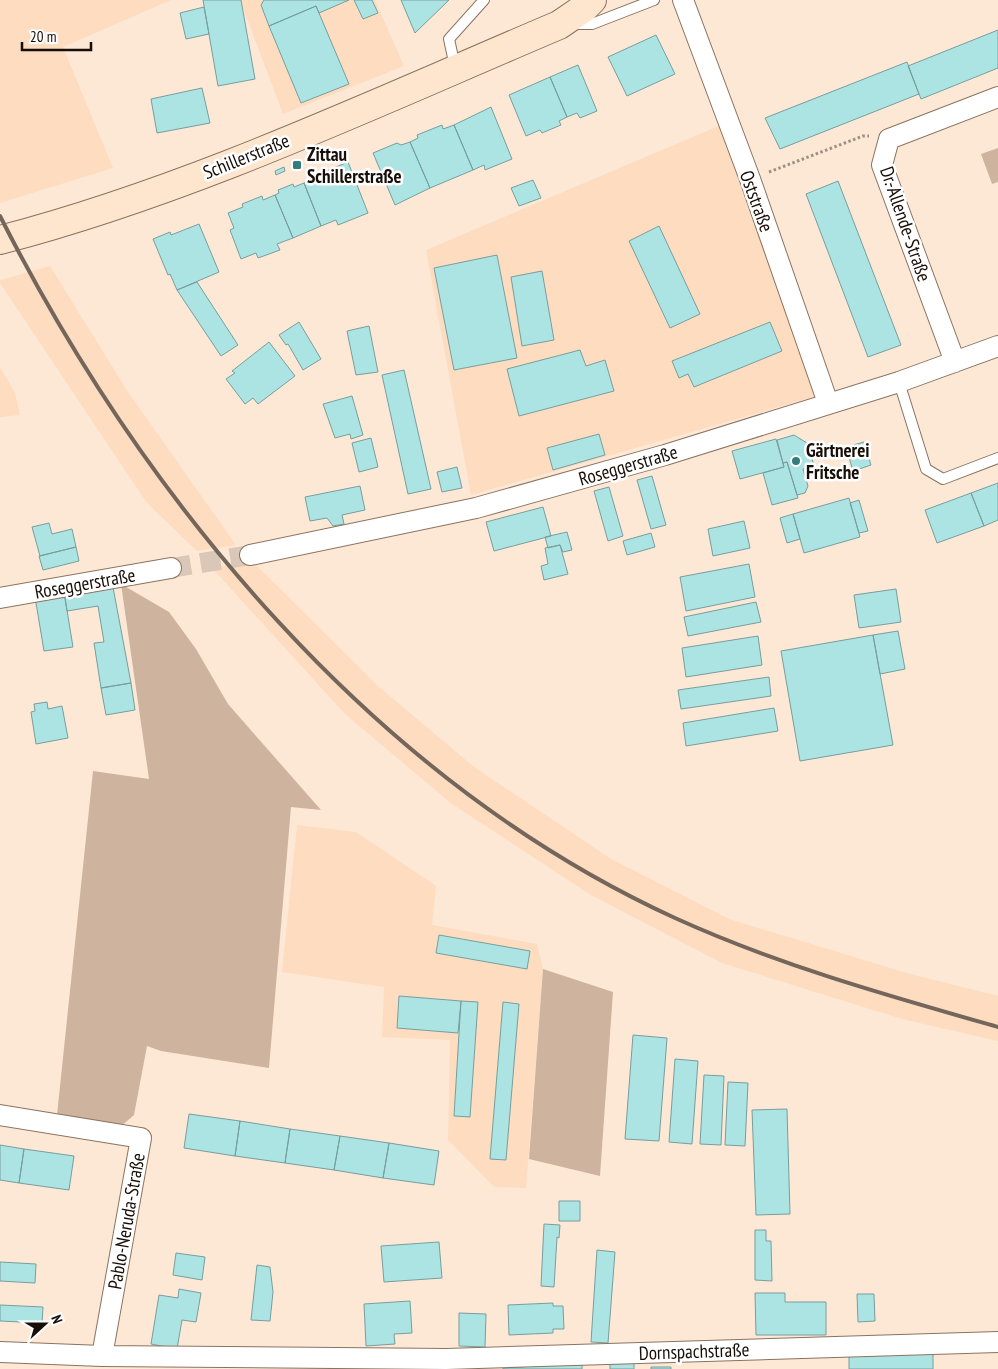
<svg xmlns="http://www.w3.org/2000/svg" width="998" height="1369" font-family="'PT Sans Narrow',sans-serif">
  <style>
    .built { fill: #fddcc0 }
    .green { fill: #ceb49e }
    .building { fill: #ace4e4; stroke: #779e9d }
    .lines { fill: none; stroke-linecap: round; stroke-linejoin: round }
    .street-tunnel { stroke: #dac7b7; stroke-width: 20; stroke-dasharray: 20 10; stroke-linecap: butt }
    .lane-casing { stroke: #8b735f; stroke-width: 12 }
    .street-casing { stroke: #8b735f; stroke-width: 22 }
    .secondary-casing { stroke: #8b735f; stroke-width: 30 }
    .path { stroke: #9f8f82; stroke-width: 3; stroke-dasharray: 2.5 2.5; stroke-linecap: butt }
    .lane { stroke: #fff; stroke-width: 10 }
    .street { stroke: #fff; stroke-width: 20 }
    .secondary { stroke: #fee6ce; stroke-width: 28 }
    .rail { stroke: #74665b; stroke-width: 4 }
    .poi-dot { fill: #347d7d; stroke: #fff; stroke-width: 2 }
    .labels { text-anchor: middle; stroke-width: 5; stroke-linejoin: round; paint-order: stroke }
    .poi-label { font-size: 19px; font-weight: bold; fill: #170e07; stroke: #fff; text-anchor: start }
    .street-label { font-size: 19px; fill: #170e07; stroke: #fff }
  </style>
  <rect width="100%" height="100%" fill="#fde8d6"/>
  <path class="built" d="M0,0H171L63,47L113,168L0,203Z
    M240,0H375L404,66L283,114Z
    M721,125L817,396L471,495L426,250Z
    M50,266L128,392L236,545L197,551L147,503L0,283V280Z
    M0,367L15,393L20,415L0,417Z
    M252,561L378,686L474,767L611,859L729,919L910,974L998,996V1041L902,1019L722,963L591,895L452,804L345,714L212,568Z
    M297,825L356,832L436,886L432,925L537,944L543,969L526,1188L494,1187L448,1140L450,1040L382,1037L384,987L282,972Z"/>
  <path class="green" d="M998,148V182L992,184L981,154Z
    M121,584L169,612L196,649L228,704L321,810L291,807L269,1068L161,1051L147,1046L134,1115L120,1127L57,1115L93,771L149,779Z
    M543,969L613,992L600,1176L529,1159Z"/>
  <path class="building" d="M203,0H241L255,79L218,86Z
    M264,0H349L319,13L316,6L269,26L261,5Z
    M354,0H372L378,13L363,19Z
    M401,0H449L415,33Z
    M316,6L349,84L301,103L269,26Z
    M204,7L209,34L186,39L180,13Z
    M998,30V68L921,99L908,66Z
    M656,35L675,74L627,96L608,57Z
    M907,62L919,94L780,149L765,118Z
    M578,65L597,111L580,118L577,113L567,117L550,77Z
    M550,77L567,117L559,121L561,125L542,133L540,130L526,136L509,95Z
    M202,88L210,123L157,133L151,99Z
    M491,107L512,159L485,170L484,165L473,170L454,125Z
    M442,125L443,129L454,125L473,170L430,188L410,142L418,138L417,135Z
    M410,142L430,188L395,205L373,153L397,143L401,145Z
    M348,162L368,213L338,225L336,220L321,226L304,183L313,179L312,177Z
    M284,167L285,171L276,175L275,171Z
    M533,180L541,198L519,206L511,188Z
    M838,181L901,345L868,357L806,194Z
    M304,183L321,226L293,238L275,195L279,193L278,190L293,184L294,187Z
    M275,195L293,238L277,244L280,250L258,258L256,253L241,259L230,230L234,228L228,213L243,207L242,204L262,196L263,200Z
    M199,224L219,272L177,290L170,274L168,275L153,239L170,232L171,235Z
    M659,226L700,314L670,328L629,241Z
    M497,255L517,358L454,370L434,268Z
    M542,271L554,340L522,346L511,277Z
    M197,282L238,345L221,356L177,290Z
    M299,322L321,359L303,370L288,344L286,345L279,335Z
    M770,322L782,351L694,387L688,374L679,378L672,361Z
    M369,326L378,372L356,375L347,331Z
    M269,342L295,376L258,404L253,398L245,404L226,379L235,373L232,371Z
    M580,350L586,366L605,360L614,391L519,416L507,369Z
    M404,370L431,489L408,494L382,375Z
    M352,396L363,435L351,439L350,434L335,438L323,404Z
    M599,434L605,455L553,470L547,448Z
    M794,435L807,443L814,465L803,469L808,486L805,493L797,495L787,462L783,463L777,440Z
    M371,438L378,467L359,472L352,443Z
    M776,439L784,467L740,479L732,451Z
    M864,442L871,465L853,471L846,447Z
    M787,462L798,498L772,505L763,473L784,467L783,463Z
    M457,467L462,488L442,492L437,472Z
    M652,476L666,525L651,529L637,480Z
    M998,483V520L984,526L971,493Z
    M360,486L365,510L342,515L344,524L333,526L327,518L310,521L305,497Z
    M609,487L623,536L608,541L594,491Z
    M971,493L984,526L937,543L925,510Z
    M849,498L860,537L804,553L793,514Z
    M859,500L868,531L859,533L850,503Z
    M543,507L551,536L494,551L486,522Z
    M793,514L800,539L787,543L780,518Z
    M744,521L750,548L713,556L708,529Z
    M49,523L52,534L72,529L76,547L40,556L32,527Z
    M567,532L572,550L563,552L560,545L548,548L545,537Z
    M651,533L655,547L627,555L623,541Z
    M560,545L568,574L544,580L541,566L548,564L545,548Z
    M76,547L79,561L43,570L39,556Z
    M749,564L755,597L686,611L680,577Z
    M112,582L131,683L101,688L94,643L104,642L98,606L67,611L64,592Z
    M896,589L901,622L859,628L854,595Z
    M64,592L73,647L44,651L35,597Z
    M756,602L761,622L688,636L684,617Z
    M898,631L905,669L880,674L873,635Z
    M873,635L893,745L800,761L781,651Z
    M758,636L762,665L686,677L682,648Z
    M769,677L771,696L681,709L678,690Z
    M131,683L135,710L106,715L101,688Z
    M47,702L48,709L62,706L68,738L36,744L31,712L35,711L34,704Z
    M774,708L778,731L686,746L683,723Z
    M439,935L530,951L527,969L436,953Z
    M399,996L461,1001L458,1033L397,1028Z
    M461,1001L478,1002L470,1117L454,1116Z
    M503,1002L519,1004L506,1160L490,1159Z
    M633,1035L667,1038L659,1141L625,1139Z
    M675,1059L698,1061L692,1144L669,1142Z
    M704,1075L724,1076L721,1145L700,1144Z
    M728,1082L748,1083L745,1146L725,1145Z
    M787,1109L790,1214L756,1215L752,1110Z
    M189,1114L240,1121L235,1156L184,1148Z
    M240,1121L290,1129L285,1163L235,1156Z
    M290,1129L340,1136L334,1170L285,1163Z
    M340,1136L389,1143L383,1178L334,1170Z
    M389,1143L439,1151L434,1185L383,1178Z
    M0,1145L24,1149L19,1183L0,1180Z
    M24,1149L74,1156L69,1190L19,1183Z
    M559,1201H580V1221H559Z
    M544,1224L560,1225L559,1238L557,1237L554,1287L541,1286Z
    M755,1230H766V1241H771L772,1281L755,1280Z
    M439,1242L442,1278L384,1282L381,1246Z
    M597,1250L615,1252L608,1343L591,1342Z
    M176,1253L205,1257L202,1280L173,1275Z
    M0,1262L36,1264L35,1283L0,1281Z
    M257,1265L270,1267L273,1292L270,1321L251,1320Z
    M179,1289L201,1293L196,1322L182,1320L177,1349L151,1344L159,1295L178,1298Z
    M755,1293H785V1302H826V1335H756Z
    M857,1294H874L875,1321L858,1322Z
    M410,1301L412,1333L394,1334L395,1344L366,1346L364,1304Z
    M553,1303V1306H563L564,1329H553V1333L509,1335L508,1305Z
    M0,1305L43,1307L42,1323L0,1321Z
    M459,1313L486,1314L485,1347L459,1346Z
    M933,1351V1369H849V1352Z
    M634,1361V1369H610V1362Z
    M582,1363V1369H503V1368Z
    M651,1367H671V1369H651Z"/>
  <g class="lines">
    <path class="street-tunnel" d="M171,568L250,555"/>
    <defs>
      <path id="lane" d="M573,24H592L654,0
        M455,67L449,39L484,0
        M899,382L926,469L943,479L998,458"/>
      <path id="street" d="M683,0L750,179L828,403
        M955,362L882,165L889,139L998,97
        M250,555L476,508L665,455L899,382L998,346
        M0,598L171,568
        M0,1115L141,1138L102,1356
        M0,1352L102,1356L446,1359L998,1342"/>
      <path id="secondary" d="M0,240C192,190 377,102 559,25L584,8L592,0"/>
    </defs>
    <use href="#lane" class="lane-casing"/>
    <use href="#street" class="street-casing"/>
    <use href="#secondary" class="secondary-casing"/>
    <path class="path" d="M769,172L863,136H869"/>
    <use href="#lane" class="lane"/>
    <use href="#street" class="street"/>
    <use href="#secondary" class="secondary"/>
    <path class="rail" d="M0,216C146,504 376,781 675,918C778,965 889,996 998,1027"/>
  </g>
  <g class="poi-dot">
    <rect x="292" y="160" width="10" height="10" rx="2.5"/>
    <circle cx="796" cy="461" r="5"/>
  </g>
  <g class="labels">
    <g class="poi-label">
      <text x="307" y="161">Zittau<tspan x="307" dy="22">Schillerstraße</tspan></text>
      <text x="806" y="457">Gärtnerei<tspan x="806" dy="22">Fritsche</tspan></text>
    </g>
    <g class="street-label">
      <text transform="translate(246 156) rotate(-22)" y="7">Schillerstraße</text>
      <text transform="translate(757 201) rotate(70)" y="7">Oststraße</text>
      <text transform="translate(906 224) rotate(71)" y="7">Dr.-Allende-Straße</text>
      <text transform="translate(628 465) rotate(-16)" y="7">Roseggerstraße</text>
      <text transform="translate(85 583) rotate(-10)" y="7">Roseggerstraße</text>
      <text transform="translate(126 1221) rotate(-80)" y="7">Pablo-Neruda-Straße</text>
      <text transform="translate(694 1351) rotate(-2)" y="7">Dornspachstraße</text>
    </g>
  </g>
  <g transform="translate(45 1324) rotate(69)" stroke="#ffffff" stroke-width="4" paint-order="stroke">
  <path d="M0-4L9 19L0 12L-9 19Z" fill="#170e07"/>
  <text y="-8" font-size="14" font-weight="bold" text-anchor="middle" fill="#170e07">N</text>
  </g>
  <path d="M22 42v8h69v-8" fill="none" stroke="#170e07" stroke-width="2.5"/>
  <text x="30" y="42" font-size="15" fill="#170e07" stroke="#ffffff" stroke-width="4" paint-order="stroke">20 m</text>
</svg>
